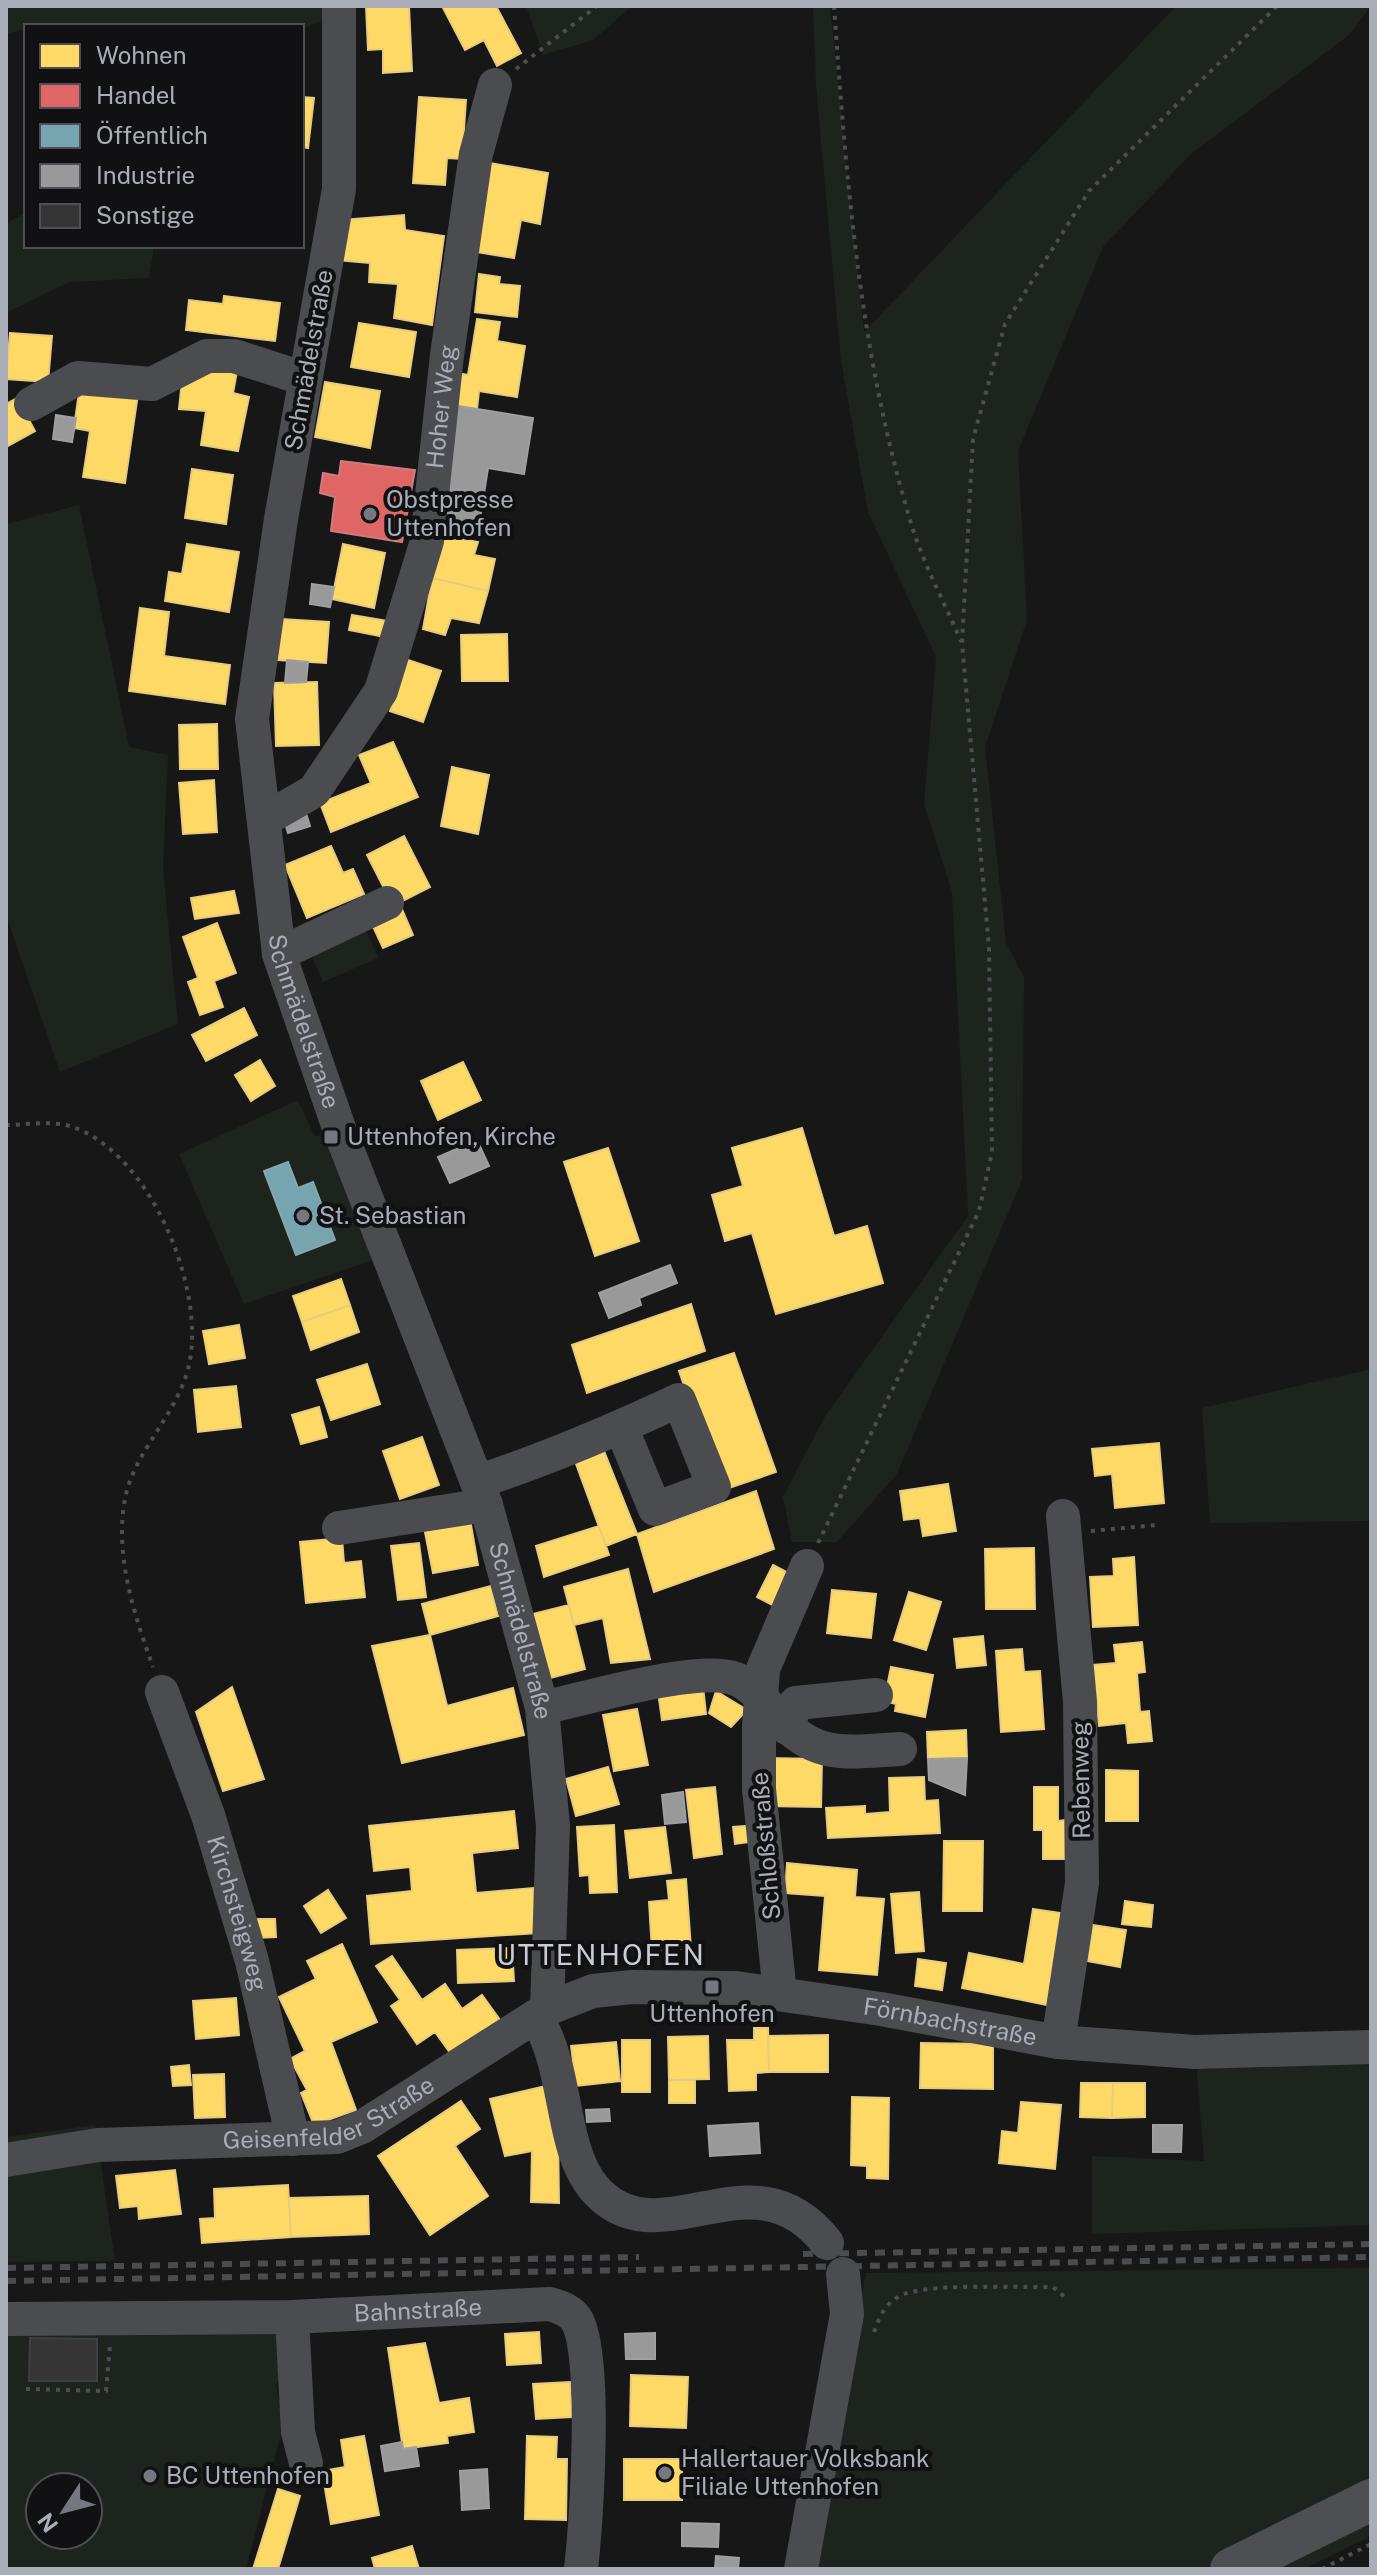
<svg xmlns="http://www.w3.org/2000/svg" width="1377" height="2575" font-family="'Public Sans',sans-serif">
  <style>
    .green { fill: #1d241e; fill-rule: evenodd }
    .homes { fill: #ffd966; stroke: #e5cc7f; stroke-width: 2 }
    .shops { fill: #e06666; stroke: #cf7b7f; stroke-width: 2 }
    .public { fill: #76a5af; stroke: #85a7b2; stroke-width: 2 }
    .industry { fill: #999; stroke: #9e9fa2; stroke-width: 2 }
    .building { fill: #353536; stroke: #3f4043; stroke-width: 2 }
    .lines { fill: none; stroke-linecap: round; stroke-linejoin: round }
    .path { stroke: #4d4e52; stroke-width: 4; stroke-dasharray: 4 6; stroke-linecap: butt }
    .minor { stroke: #4b4c50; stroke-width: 34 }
    .major { stroke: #4d4f52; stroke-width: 42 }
    .rail { stroke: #4b4c4f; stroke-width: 6; stroke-dasharray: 10 8; stroke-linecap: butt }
    .poi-dot { fill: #757880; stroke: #111113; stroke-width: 3 }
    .labels { text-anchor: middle; stroke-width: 8; stroke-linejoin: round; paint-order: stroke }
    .street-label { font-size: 24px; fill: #a8adb8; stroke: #111113 }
    .poi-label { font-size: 24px; fill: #a8adb8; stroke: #111113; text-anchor: start }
    .quarter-label { font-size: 28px; letter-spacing: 2px; fill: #c9ccd4; stroke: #111113 }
  </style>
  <rect width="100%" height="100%" fill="#171717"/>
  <path class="green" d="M6,6H326L330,17L302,29V26H26V33L24,29L6,34Z
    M526,6H632L593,40L543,55Z
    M813,6H830L864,332L1176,6H1371L1349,35L1191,154L1103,247L1018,451L1027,620L985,747L1006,943L1024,977L1022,1180L897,1474L837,1542H792L783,1497L824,1418L968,1216L952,892L924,804L936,657L868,512L841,361L816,86Z
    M26,212V246H154L149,278L69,282L6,313V224Z
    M79,505L129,747L168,755L163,868L178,1024L60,1072L6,915V524Z
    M364,925L378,958L323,982L309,949Z
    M298,1100L314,1135L340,1143L382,1257L244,1304L179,1154Z
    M1371,1369V1521L1210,1523L1202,1408Z
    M1371,2057V2225L1092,2234V2156L1204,2161L1196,2061Z
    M95,2125L115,2261L6,2262V2137Z
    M1371,2268V2487L1288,2523L1204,2569H808L866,2273Z
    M275,2326L290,2366L276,2384L283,2426L246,2569H6V2328ZM40,2487H88V2535H40Z
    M1371,2514V2536L1304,2569H1257Z"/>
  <path class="homes" d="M366,6H409L412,71L383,73V49L368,50Z
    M442,6H496L521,53L497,66L484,40L465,50Z
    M302,97L314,98L308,148L302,147Z
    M419,97L466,100L462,159L447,158L445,185L413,183Z
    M484,162L548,173L540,224L521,220L514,258L470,251Z
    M404,215L405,230L444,236L432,325L394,318L398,284L369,282L370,263L337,260L342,220Z
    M479,274L500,277L499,284L520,286L517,317L475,312Z
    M224,296L280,303L275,341L186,330L189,300L223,304Z
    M477,319L500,322L497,341L525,346L517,397L479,391L477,409L452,405L457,373L468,375Z
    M359,323L416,332L409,377L351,367Z
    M10,333L52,336L48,382L6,379Z
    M238,366L233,393L249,397L238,451L201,445L206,411L179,409L182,380Z
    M325,382L380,391L370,448L315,437Z
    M80,385L138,394L125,483L83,477L90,431L74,428Z
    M17,398L35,431L6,447V404Z
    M192,469L233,475L226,524L185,518Z
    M439,535L478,542L474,555L495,559L488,591L432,578Z
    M187,544L239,552L229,612L165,601L169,572L182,574Z
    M343,544L385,553L374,608L332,599Z
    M432,578L488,591L479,623L451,618L445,635L423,629Z
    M140,608L169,612L164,656L230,665L225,704L129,691Z
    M352,615L388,621L385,637L349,630Z
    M281,619L329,622L326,663L278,660Z
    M507,634L508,681H462L461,635Z
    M408,660L441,671L423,722L390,711Z
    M317,682L319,745L276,746L274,683Z
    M217,724L218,769H180L179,725Z
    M393,742L418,797L331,832L320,803L371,783L359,755Z
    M452,767L489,775L478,834L441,826Z
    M214,780L217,832L183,834L179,783Z
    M404,836L430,887L393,906L367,855Z
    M331,846L343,873L353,869L364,894L307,918L285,865Z
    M234,891L239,913L195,919L191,898Z
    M401,907L413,935L383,948L370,920Z
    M217,923L236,973L214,981L223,1007L200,1015L188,982L198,978L183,937Z
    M244,1008L257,1035L206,1061L192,1035Z
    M260,1060L275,1086L251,1101L235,1075Z
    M463,1062L481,1100L438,1120L421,1081Z
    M802,1128L834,1236L867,1226L883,1283L776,1314L752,1233L725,1241L712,1195L743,1186L732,1148Z
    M608,1148L639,1241L595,1256L564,1162Z
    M341,1279L350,1305L302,1322L293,1296Z
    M691,1304L705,1351L587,1393L572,1345Z
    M350,1305L359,1332L311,1350L302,1322Z
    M239,1325L245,1358L209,1364L203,1331Z
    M734,1353L776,1472L720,1491L679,1371Z
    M367,1364L380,1404L331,1420L317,1380Z
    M236,1386L241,1427L198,1432L194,1390Z
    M319,1407L327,1437L301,1444L292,1415Z
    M422,1437L439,1485L400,1499L383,1451Z
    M1159,1443L1164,1503L1115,1508L1112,1474L1095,1476L1092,1449Z
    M604,1451L637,1534L606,1546L575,1461Z
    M948,1484L956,1531L923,1536L920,1518L904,1520L900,1491Z
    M756,1491L774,1549L654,1592L637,1534Z
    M470,1519L478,1565L433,1573L424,1527Z
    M599,1526L609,1555L544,1577L536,1546Z
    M342,1538L344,1563L361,1561L365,1597L306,1603L300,1542Z
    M419,1543L426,1597L398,1600L391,1546Z
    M1034,1548L1035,1609H986L985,1549Z
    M1134,1557L1138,1625L1093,1627L1090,1577L1114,1576L1113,1559Z
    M773,1565L794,1576L778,1608L757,1597Z
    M628,1569L650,1659L611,1663L603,1618L574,1625L564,1587Z
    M491,1586L498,1616L430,1635L422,1604Z
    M832,1590L876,1594L871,1638L827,1633Z
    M909,1592L941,1602L926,1650L894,1640Z
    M569,1605L585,1669L550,1678L533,1614Z
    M430,1635L447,1706L513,1688L524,1735L402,1763L372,1646Z
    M983,1636L986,1665L957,1668L954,1639Z
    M1142,1642L1145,1672L1137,1673L1140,1712L1149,1711L1152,1741L1128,1743L1126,1723L1099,1726L1093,1665L1116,1663L1114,1645Z
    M1022,1649L1024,1672L1040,1671L1044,1729L1001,1732L996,1651Z
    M891,1667L933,1675L925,1717L895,1711L896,1704L884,1701Z
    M703,1686L706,1714L662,1720L658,1692Z
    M232,1687L264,1779L223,1791L196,1712Z
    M716,1691L747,1710L731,1727L709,1713Z
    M637,1709L648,1765L614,1771L603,1715Z
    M966,1730L967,1758L928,1759L927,1732Z
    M766,1758L822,1759L821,1807L765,1806Z
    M608,1767L619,1804L576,1816L566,1779Z
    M1106,1770L1138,1771V1821H1106Z
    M924,1777L925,1801L938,1800L940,1833L828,1838L826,1808L865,1806V1814L890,1812L889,1778Z
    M715,1787L722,1854L694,1858L686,1790Z
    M1034,1787H1058V1821L1066,1820L1065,1859H1043V1830H1034Z
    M514,1811L518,1848L472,1853L476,1893L533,1888L538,1933L371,1944L367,1896L412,1891L410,1867L374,1871L369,1826Z
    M614,1825L617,1892L590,1893L589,1875L580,1876L577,1827Z
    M757,1825L758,1841L735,1844L733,1827Z
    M665,1827L671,1873L630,1878L625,1831Z
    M944,1841H983L982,1911H943Z
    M787,1863L857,1870L855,1897L884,1899L877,1975L819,1970L825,1896L785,1893Z
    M686,1879L691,1948L652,1951L649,1902L669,1900L667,1881Z
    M328,1890L346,1918L321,1933L304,1906Z
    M919,1892L924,1951L896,1953L891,1894Z
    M1125,1901L1153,1905L1151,1927L1122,1924Z
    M1033,1909L1061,1913L1047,2005L962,1988L969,1953L1024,1964Z
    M255,1919H275L276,1937L255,1938Z
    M1093,1925L1126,1930L1120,1967L1087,1961Z
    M342,1944L377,2022L331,2042L356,2110L314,2125L301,2093L307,2090L290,2059L305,2051L279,1997L316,1979L307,1961Z
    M512,1948L514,1981L458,1983L457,1950Z
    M392,1956L422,2000L445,1984L462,2009L482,1995L500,2020L451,2054L435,2032L417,2044L391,2006L400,2000L376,1966Z
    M918,1959L946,1963L942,1990L915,1986Z
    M236,1998L239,2035L196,2039L193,2001Z
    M754,2028H768L769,2072L756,2073V2090L729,2091L727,2040H754Z
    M828,2035V2072H769L768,2036Z
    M708,2036L709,2079L669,2080L668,2037Z
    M622,2040H650V2092H622Z
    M616,2042L620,2081L576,2086L571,2046Z
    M921,2043L993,2044V2089L920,2088Z
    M189,2065L191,2085L173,2086L171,2067Z
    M224,2074L225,2117L195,2118L193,2075Z
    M669,2080H695V2103H669Z
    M1081,2083H1113L1112,2118L1080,2117Z
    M1113,2083H1145V2117L1112,2118Z
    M546,2086L558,2131L559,2203L531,2202L532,2151L505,2156L490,2099Z
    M852,2097L889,2098L888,2179L867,2178V2166L851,2165Z
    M461,2101L480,2129L455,2146L488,2196L430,2235L378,2156Z
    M1021,2102L1061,2105L1055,2169L999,2163L1002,2131L1018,2133Z
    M175,2170L181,2214L139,2219L138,2206L120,2208L116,2176Z
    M288,2185L291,2237L202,2243L200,2219L215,2218L214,2189Z
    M368,2196L369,2234L291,2237L289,2198Z
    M539,2332L541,2363L507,2365L505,2334Z
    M425,2343L439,2403L469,2398L474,2432L447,2436L448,2443L403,2449L388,2348Z
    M631,2375L688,2377L686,2428L630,2426Z
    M570,2382L572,2417L536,2419L533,2384Z
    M364,2436L379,2515L331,2524L322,2471L345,2467L341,2440Z
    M527,2436L557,2437L556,2459H567L566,2520L525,2519Z
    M624,2459H682V2500H624Z
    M278,2489L300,2496L278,2569H253Z
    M412,2546L419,2569H375L372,2558Z"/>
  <path class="shops" d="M341,461L415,470L402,542L331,531L335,497L320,493L323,473L339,476Z"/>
  <path class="public" d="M288,1162L298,1188L313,1182L335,1240L296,1255L264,1171Z"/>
  <path class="industry" d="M452,405L533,418L524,474L488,468L479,526L442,520Z
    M56,415L76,418L72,442L53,439Z
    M312,584L334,587L330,607L310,604Z
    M287,660L308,662L306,682L285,683Z
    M305,810L310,826L288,833L283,817Z
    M477,1140L489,1166L450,1183L438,1157Z
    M670,1265L677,1283L639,1298L641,1305L609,1318L599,1293Z
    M967,1758L965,1795L929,1780L928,1759Z
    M683,1792L686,1822L665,1824L662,1795Z
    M609,2109L610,2121L587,2122L586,2110Z
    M758,2123L760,2153L710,2156L708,2126Z
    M1153,2125H1182L1181,2152H1153Z
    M655,2333V2359H626L625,2334Z
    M402,2442L403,2449L416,2447L419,2466L385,2471L381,2446Z
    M487,2469L489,2508L462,2510L460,2471Z
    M682,2523L719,2524L718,2547L682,2546Z
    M716,2556L739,2558L738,2569H715Z"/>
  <path class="building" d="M30,2338L97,2339V2381H29Z"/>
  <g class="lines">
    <path class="path" d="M834,6C846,179 860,356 911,523C923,563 944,602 961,641
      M516,69L597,6
      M6,1125C27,1125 53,1120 73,1127C152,1155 208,1293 188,1369C176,1415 137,1449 126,1494C113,1552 134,1614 153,1667
      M1091,1531L1157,1525
      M818,1543L979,1211L992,1152L989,948L962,643L973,439L1005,324L1089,191L1277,6
      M874,2332C879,2318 884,2305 898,2297C921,2282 1021,2288 1053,2287L1066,2298
      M26,2389L106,2391L110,2345
      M1322,2569L1371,2544"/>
    <g class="minor">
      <path id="s1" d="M339,6V189L281,519L252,719L279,954L340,1131L486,1505L542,1708L553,1826L547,2009"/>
      <path d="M31,404L78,378L152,384L207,356H234L305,379"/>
      <path id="s2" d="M264,820L314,791L381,691L427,541L447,355L476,154L495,85"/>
      <path d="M279,954L387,903"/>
      <path d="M477,1482C547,1459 613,1431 679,1400L714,1487L655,1509L621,1427"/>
      <path d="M339,1528L486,1505"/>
      <path id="s3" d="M162,1692L208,1815L252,1961L293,2139"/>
      <path d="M542,1708C585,1699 700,1664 736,1679C752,1685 766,1703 777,1716C815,1760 847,1752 900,1749"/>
      <path d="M787,1728L796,1703L876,1695"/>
      <path d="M780,1994L759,1789V1727L763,1669L807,1566"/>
      <path d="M536,2017C569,2069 559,2146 594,2188C659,2264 752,2146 827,2243"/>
      <path d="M1058,2042L1082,1883L1080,1702L1063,1516"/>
      <path id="s4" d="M6,2160L98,2145L337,2137L362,2127L547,2009L593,1991L632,1987L736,1988L881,2009L1058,2042L1195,2052L1371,2047"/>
      <path d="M292,2317L298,2432L306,2463"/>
      <path id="s5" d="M6,2319L292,2317L550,2304C560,2307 570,2310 576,2319C598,2352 586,2524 581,2569"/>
      <path d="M801,2569L847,2314L843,2274"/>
    </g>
    <path class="major" d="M1231,2569L1371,2500"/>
    <path class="rail" d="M803,2254L1371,2244
      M6,2268L639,2257
      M6,2281L1371,2257"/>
  </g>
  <g class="poi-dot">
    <circle cx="370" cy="514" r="8"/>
    <rect x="323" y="1129" width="16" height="16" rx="4"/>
    <circle cx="303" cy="1216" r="8"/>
    <rect x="704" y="1979" width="16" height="16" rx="4"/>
    <circle cx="665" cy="2473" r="8"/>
    <circle cx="150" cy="2476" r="8"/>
  </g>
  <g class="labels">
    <g class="street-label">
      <text transform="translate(309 360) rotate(-80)" y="8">Schmädelstraße</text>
      <text dy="8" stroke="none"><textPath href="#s2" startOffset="470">Hoher Weg</textPath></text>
      <text dy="8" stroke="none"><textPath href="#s1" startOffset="1028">Schmädelstraße</textPath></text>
      <text dy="8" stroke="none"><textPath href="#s1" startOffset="1676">Schmädelstraße</textPath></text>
      <text transform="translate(1081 1780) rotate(-91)" y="8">Rebenweg</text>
      <text transform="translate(766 1846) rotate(-95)" y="8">Schloßstraße</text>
      <text dy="8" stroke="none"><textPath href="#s3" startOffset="234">Kirchsteigweg</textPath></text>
      <text dy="8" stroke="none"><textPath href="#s4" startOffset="988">Förnbachstraße</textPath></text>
      <text dy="8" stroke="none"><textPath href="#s4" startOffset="330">Geisenfelder Straße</textPath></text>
      <text dy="8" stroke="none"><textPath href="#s5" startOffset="412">Bahnstraße</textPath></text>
    </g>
    <g class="poi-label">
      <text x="386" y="508">Obstpresse<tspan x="386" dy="28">Uttenhofen</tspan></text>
      <text x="347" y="1145">Uttenhofen, Kirche</text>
      <text x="319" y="1224">St. Sebastian</text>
      <text x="712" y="2022" text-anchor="middle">Uttenhofen</text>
      <text x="681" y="2467">Hallertauer Volksbank<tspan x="681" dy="28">Filiale Uttenhofen</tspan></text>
      <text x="166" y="2484">BC Uttenhofen</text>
    </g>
    <g class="quarter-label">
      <text x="601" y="1965">UTTENHOFEN</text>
    </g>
  </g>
  <rect width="1377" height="2575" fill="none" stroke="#a8adb8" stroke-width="16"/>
  <rect x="24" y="24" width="280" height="224" fill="#111113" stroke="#4d4f55" stroke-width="2"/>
  <rect x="40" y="44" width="40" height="24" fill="#ffd966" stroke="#4d4f55" stroke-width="2"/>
  <text x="96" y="64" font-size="24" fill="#a8adb8">Wohnen</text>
  <rect x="40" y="84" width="40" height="24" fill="#e06666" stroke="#4d4f55" stroke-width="2"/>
  <text x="96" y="104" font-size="24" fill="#a8adb8">Handel</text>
  <rect x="40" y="124" width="40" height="24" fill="#76a5af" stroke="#4d4f55" stroke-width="2"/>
  <text x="96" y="144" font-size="24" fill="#a8adb8">Öffentlich</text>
  <rect x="40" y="164" width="40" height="24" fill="#999999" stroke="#4d4f55" stroke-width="2"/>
  <text x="96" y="184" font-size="24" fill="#a8adb8">Industrie</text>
  <rect x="40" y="204" width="40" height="24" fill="#353536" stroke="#4d4f55" stroke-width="2"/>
  <text x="96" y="224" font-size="24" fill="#a8adb8">Sonstige</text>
  <g transform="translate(64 2511) rotate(234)"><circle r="38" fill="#111113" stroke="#4d4f55" stroke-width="2"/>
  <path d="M0-6L14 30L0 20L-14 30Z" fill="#757880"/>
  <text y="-12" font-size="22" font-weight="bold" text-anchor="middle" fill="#a8adb8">N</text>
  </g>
</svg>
